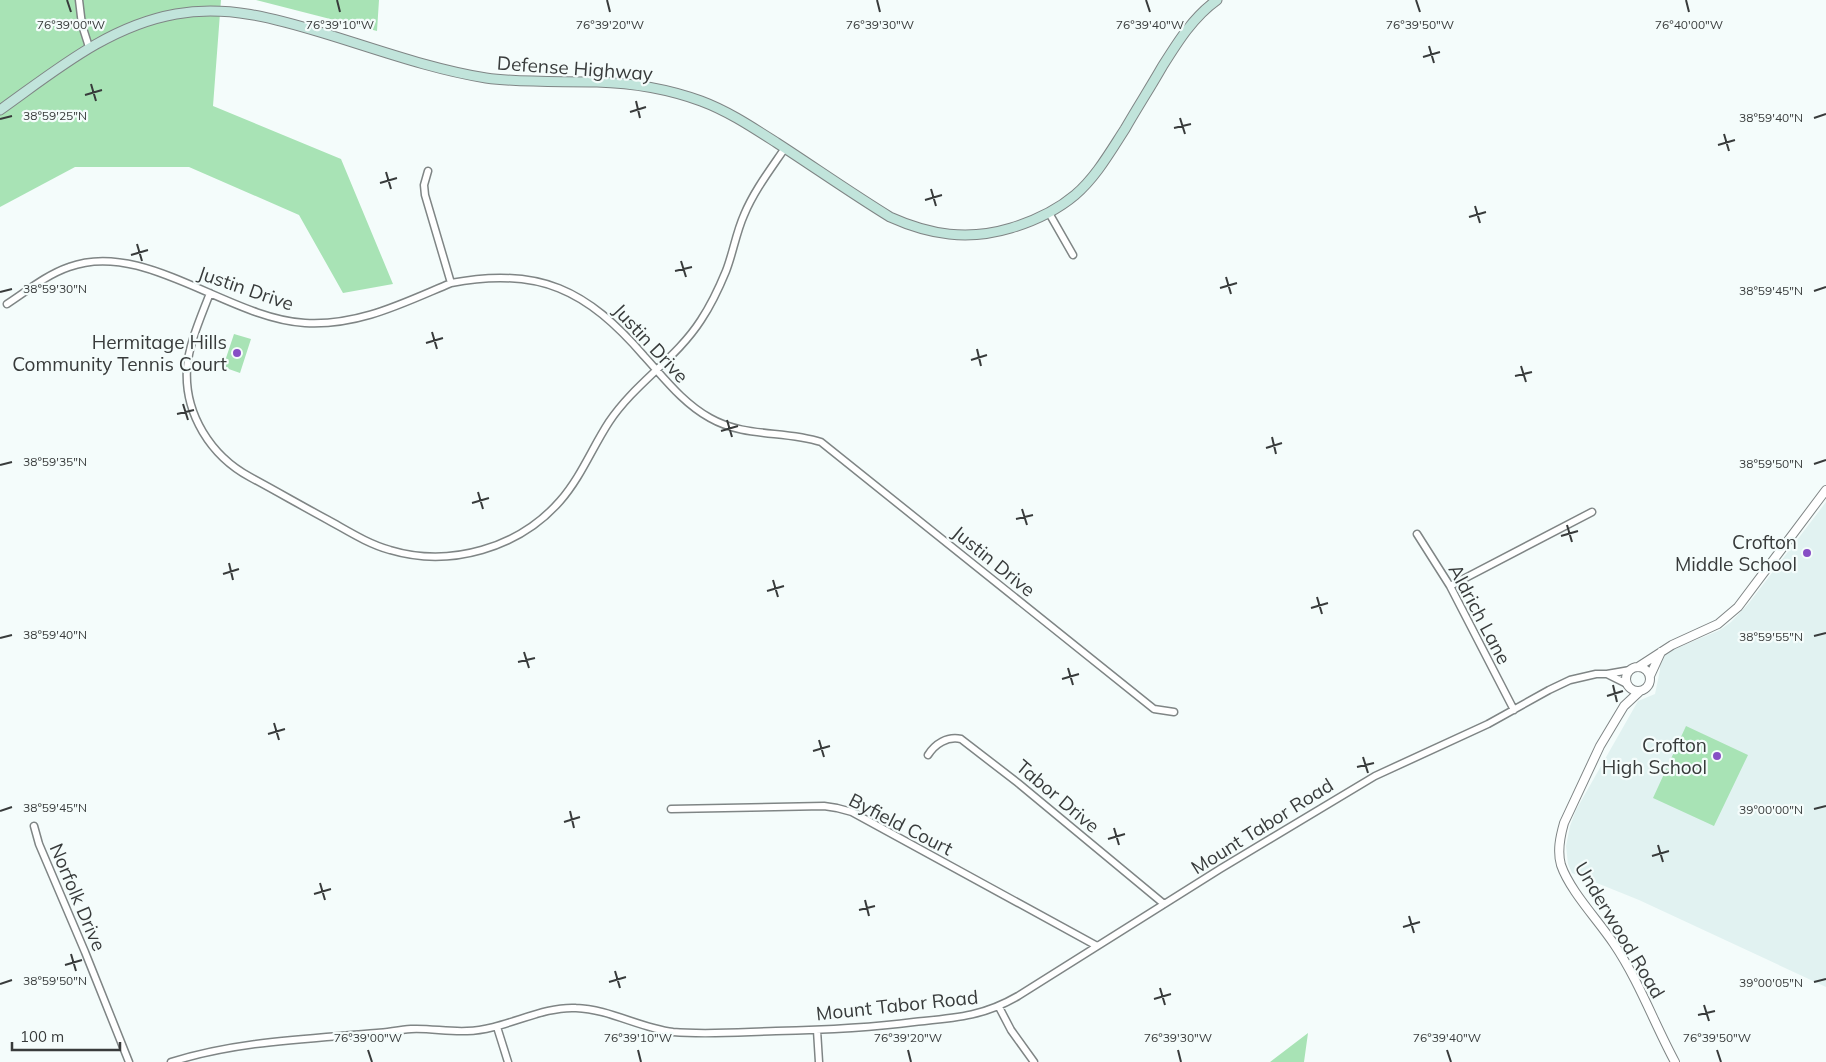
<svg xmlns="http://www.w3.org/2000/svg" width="1826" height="1062" font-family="Mulish,sans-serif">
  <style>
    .built { fill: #e1f2f1 }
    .green { fill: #a8e3b5 }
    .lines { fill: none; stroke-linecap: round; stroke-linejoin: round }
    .minor-casing { stroke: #7f8585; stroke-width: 9 }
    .tertiary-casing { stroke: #7f8585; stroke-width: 10 }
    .secondary-casing { stroke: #7f8585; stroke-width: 11 }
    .minor { stroke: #fff; stroke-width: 6 }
    .tertiary { stroke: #fff; stroke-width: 8 }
    .secondary { stroke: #c1e4db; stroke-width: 9 }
    .ticks { fill: none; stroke: #383b3b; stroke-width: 2 }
    .poi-dot { fill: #874ec5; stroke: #f4fcfb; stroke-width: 2 }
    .labels { text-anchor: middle; stroke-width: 4.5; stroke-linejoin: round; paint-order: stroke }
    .street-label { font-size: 19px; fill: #383b3b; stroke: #f4fcfb }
    .poi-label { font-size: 19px; fill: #383b3b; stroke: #f4fcfb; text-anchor: end }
    .ticks-label { font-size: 12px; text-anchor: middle; fill: #383b3b; stroke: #f4fcfb; stroke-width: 4.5; stroke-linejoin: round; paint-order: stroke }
  </style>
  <rect width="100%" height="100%" fill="#f4fcfb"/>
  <path class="built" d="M1826,502V987L1639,900L1572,873L1568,864L1566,846L1570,826L1576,810L1638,701L1655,694L1660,670V659L1670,651L1720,630L1731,622L1749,603Z"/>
  <path class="green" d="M0,0H221L213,106L341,159L393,284L343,293L299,215L189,167H75L0,207Z
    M257,0H379L377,31L256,0Z
    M234,334L251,339L240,373L223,367Z
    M1686,726L1748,755L1714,826L1653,798Z
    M1308,1033L1304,1062H1270Z"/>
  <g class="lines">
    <defs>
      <path id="minor" d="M79,0L82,25L89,47
        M428,171L424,185L425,195L451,283
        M1049,213L1073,255
        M210,293C201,317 189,343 187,368C184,414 211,456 250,477C276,491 302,506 328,520C348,531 368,544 390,550C450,568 519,548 560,501C581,477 592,448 609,422C635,383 676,359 701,320C711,305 719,288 726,271C733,253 736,233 744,215C754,191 770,170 785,148
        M7,304C27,291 46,275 69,267C143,239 229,319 305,323C359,326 403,303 451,283C539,266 587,290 644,356C665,379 683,403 710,418C745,438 784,430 821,442L1154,709L1174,712
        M1417,534L1450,586L1514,710
        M1450,586L1592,512
        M1627,684L1607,674L1630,670
        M928,755C935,744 947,736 961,739L1018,783L1164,904
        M671,809L824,806L837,808L852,812L1097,946
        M34,826L39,844L85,952L129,1062
        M999,1007L1011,1030L1034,1062
        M497,1027L508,1062
        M817,1030L819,1062
        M171,1062C237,1041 308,1039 377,1033C388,1032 399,1030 411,1029C430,1028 448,1032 467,1031C504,1030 541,1006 576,1008C609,1009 640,1028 673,1032C707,1035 742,1032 776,1031C823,1030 868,1028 914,1022C954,1018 982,1017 1018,996L1220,869L1375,776L1488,724L1549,690L1570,680L1596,674H1607"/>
      <path id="tertiary" d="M1626 679a12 12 0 1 1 24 0a12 12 0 1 1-24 0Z
        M1638,667L1672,645L1718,624L1738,607L1826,490
        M1650,676L1661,652
        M1640,691L1624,706L1600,746L1564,823C1560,837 1557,851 1561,865C1570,891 1598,920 1614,944C1639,981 1654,1023 1675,1062"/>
      <path id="secondary" d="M0,110C55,71 108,26 176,14C227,5 274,18 323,33C376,49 430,69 486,78C522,83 560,81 597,82C632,83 668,89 701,101C728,111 752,127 777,143C814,167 851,193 890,217C930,235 968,241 1011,228C1034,221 1056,211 1075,195C1096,177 1110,152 1125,129C1137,108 1150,88 1162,67C1177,43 1193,17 1217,0"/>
    </defs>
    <use href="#minor" class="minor-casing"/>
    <use href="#tertiary" class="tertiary-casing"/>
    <use href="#secondary" class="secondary-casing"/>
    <use href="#minor" class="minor"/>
    <use href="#tertiary" class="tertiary"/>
    <use href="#secondary" class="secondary"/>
  </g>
  <path class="ticks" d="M67,0L71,12M337,0L340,12M607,0L610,12M877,0L880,12M1146,0L1150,12M1416,0L1420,12M1686,0L1689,12M1429,46L1434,63M1423,57L1440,52M91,84L96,101M85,95L102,90M636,101L640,118M630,112L646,107M1180,118L1185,134M1814,118L1826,114M0,119L12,116M1174,128L1191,124M1724,134L1729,151M1718,145L1735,140M386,172L391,189M380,183L397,178M931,189L936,206M925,200L942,195M1475,206L1480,223M1469,217L1486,212M137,244L142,261M131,255L148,250M681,261L686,277M675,271L692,267M1226,277L1231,294M1220,288L1237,283M1814,291L1826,287M0,292L12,289M432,332L437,349M426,343L443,338M977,349L981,366M971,360L987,355M1521,366L1526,382M1515,376L1532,372M183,404L188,420M177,414L194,410M727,420L732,437M721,431L738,426M1272,437L1276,454M1266,448L1282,443M1814,464L1826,460M0,465L12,462M478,492L483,509M472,503L489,498M1022,509L1027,525M1016,519L1033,515M1567,525L1572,542M1561,536L1578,531M229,563L233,580M223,574L239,569M773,580L778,597M767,591L784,586M1317,597L1322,614M1311,608L1328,603M1814,636L1826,633M0,638L12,635M524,652L529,668M518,662L535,658M1068,668L1073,685M1062,679L1079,674M1613,685L1617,702M1607,696L1623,691M274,723L279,740M268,734L285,729M819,740L824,757M813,751L830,746M1363,757L1368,773M1357,767L1374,763M1814,809L1826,806M0,811L12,807M570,811L574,828M564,822L580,817M1114,828L1119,845M1108,839L1125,834M1658,845L1663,862M1652,856L1669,851M320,883L325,900M314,894L331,889M865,900L869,916M859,910L875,906M1409,916L1414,933M1403,927L1420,922M71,954L76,971M65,965L82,960M615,971L620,988M609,982L626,977M1814,982L1826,979M0,984L12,980M1160,988L1165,1005M1154,999L1171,994M1704,1005L1709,1021M1698,1015L1715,1011M368,1050L372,1062M638,1050L641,1062M908,1050L911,1062M1178,1050L1181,1062M1447,1050L1451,1062M1717,1050L1721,1062"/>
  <g class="poi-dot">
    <circle cx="237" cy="353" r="5"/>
    <circle cx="1807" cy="553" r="5"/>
    <circle cx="1717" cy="756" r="5"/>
  </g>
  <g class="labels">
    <g class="street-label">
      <text transform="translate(575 68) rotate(4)" y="7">Defense Highway</text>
      <text transform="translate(246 288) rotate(19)" y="7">Justin Drive</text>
      <text transform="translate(651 343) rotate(47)" y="7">Justin Drive</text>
      <text transform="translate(994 561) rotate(39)" y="7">Justin Drive</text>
      <text transform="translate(1480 614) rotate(62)" y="7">Aldrich Lane</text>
      <text transform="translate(1058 796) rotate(40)" y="7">Tabor Drive</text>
      <text transform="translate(901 824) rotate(27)" y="7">Byfield Court</text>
      <text transform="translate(1262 826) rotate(-32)" y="7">Mount Tabor Road</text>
      <text transform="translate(78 897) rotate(67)" y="7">Norfolk Drive</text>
      <text transform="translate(1620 930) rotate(59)" y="7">Underwood Road</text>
      <text transform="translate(897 1005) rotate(-6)" y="7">Mount Tabor Road</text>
    </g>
    <g class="poi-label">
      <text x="227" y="349">Hermitage Hills<tspan x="227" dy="22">Community Tennis Court</tspan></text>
      <text x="1797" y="549">Crofton<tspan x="1797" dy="22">Middle School</tspan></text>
      <text x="1707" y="752">Crofton<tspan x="1707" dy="22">High School</tspan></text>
    </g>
  </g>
  <g class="ticks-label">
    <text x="71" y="29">76°39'00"W</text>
    <text x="340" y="29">76°39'10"W</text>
    <text x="610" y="29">76°39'20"W</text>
    <text x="880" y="29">76°39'30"W</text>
    <text x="1150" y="29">76°39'40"W</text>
    <text x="1420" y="29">76°39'50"W</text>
    <text x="1689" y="29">76°40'00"W</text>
    <text x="55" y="120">38°59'25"N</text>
    <text x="1771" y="122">38°59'40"N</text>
    <text x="55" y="293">38°59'30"N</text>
    <text x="1771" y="295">38°59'45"N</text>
    <text x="55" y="466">38°59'35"N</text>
    <text x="1771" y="468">38°59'50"N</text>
    <text x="55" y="639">38°59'40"N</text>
    <text x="1771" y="641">38°59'55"N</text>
    <text x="55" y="812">38°59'45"N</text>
    <text x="1771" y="814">39°00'00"N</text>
    <text x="55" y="985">38°59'50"N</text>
    <text x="1771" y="987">39°00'05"N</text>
    <text x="368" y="1042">76°39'00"W</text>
    <text x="638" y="1042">76°39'10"W</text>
    <text x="908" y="1042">76°39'20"W</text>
    <text x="1178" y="1042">76°39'30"W</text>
    <text x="1447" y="1042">76°39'40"W</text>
    <text x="1717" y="1042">76°39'50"W</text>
  </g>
  <path d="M12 1042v8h108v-8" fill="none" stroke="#383b3b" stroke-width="2.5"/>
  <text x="20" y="1042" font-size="15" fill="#383b3b" stroke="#f4fcfb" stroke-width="4" paint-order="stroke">100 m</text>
</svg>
